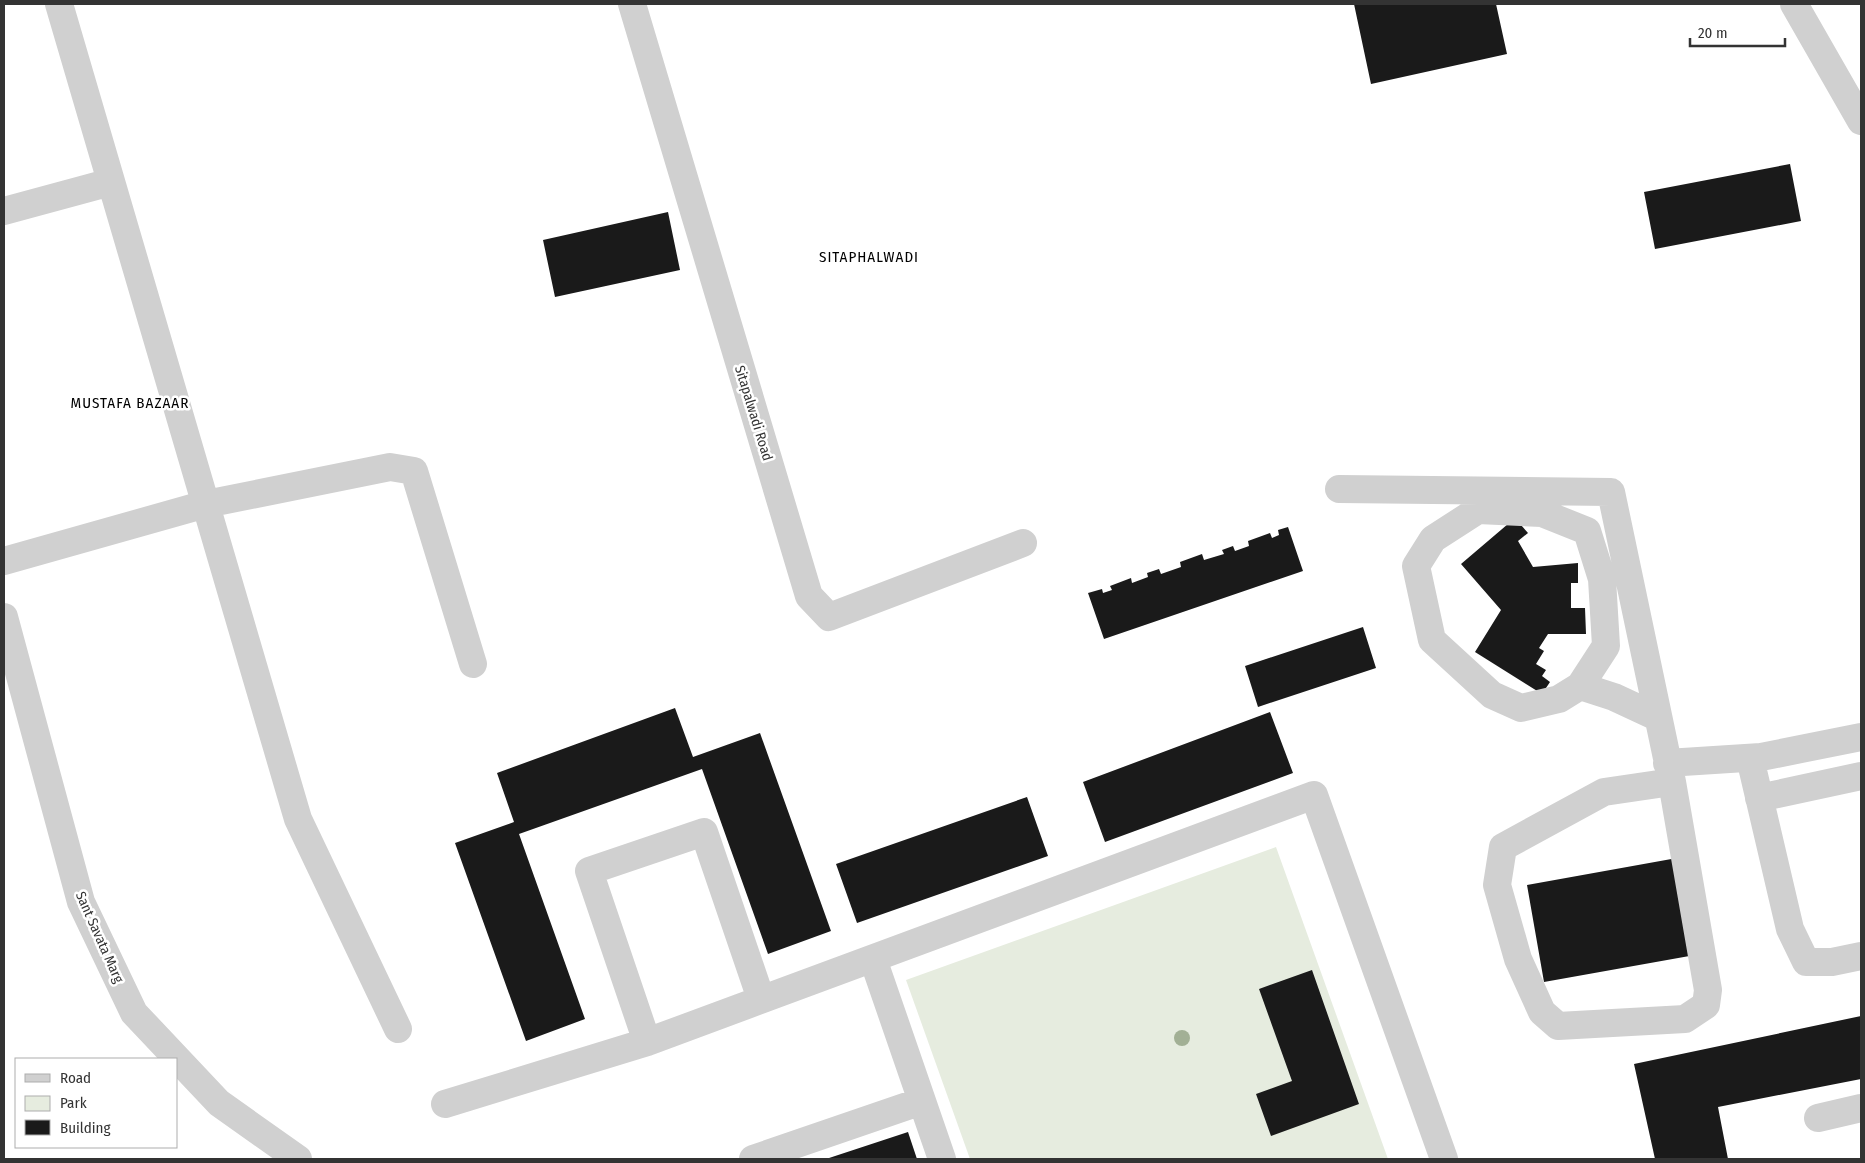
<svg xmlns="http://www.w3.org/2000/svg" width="1865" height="1163" font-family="'Fira Sans Condensed',sans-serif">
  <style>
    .green { fill: #e6ecdf }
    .building { fill: #1a1a1a }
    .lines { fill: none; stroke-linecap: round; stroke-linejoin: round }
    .minor { stroke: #d0d0d0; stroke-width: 28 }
    .tree { fill: #a2b095 }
    .labels { text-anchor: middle; stroke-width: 5; stroke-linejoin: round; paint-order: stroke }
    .street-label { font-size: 14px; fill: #333; stroke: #fff }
    .neighbourhood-label { font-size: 15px; letter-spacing: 1px; fill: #000; stroke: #fff }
  </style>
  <rect width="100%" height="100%" fill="#fff"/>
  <path class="green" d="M1276,847L1388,1159H970L906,980Z"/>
  <path class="building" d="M1354,4H1496L1507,54L1371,84Z
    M1790,164L1801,221L1655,249L1644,192Z
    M668,212L680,270L555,297L543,240Z
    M1515,518L1528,533L1518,541L1533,567L1578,563V583H1571V608H1585L1586,634H1548L1539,648L1544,651L1536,664L1546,670L1542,676L1550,682L1542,694L1475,652L1501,610L1461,564Z
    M1288,527L1303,571L1104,639L1088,593L1102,589L1103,593L1112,590L1110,586L1131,578L1132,583L1148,577L1147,573L1159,569L1161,574L1181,567L1180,562L1202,554L1204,560L1224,554L1222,550L1233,546L1235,551L1249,546L1248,541L1270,533L1272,538L1279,535L1278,530Z
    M1363,627L1376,668L1258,707L1245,666Z
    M675,708L693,757L760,733L831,931L768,954L702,769L519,834L585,1019L526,1041L455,843L514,822L497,773Z
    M1270,712L1293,773L1105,842L1083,782Z
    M1027,797L1048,856L857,923L836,864Z
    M1677,858L1695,955L1544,982L1527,885Z
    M1312,970L1359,1104L1271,1136L1256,1094L1292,1081L1259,989Z
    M1861,1016V1079L1718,1107L1728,1159H1655L1634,1064Z
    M908,1132L917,1159H826Z"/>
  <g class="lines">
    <path class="minor" d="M59,4L298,819L398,1029
      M632,4L809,596L829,617L1023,543
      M1794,4L1861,121
      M4,211L111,182
      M1339,489L1611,492L1672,782L1708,990L1706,1005L1685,1019L1558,1026L1542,1012L1518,959L1497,885L1503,847L1604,792L1672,782
      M4,561L206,504L390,467L414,471L473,664
      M4,617L81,902L134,1013L219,1103L298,1159
      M1580,686L1606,646L1602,579L1587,531L1542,513L1478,510L1433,539L1416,566L1432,640L1492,695L1521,708L1559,699L1580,686L1614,697L1657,717
      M1750,758L1790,929L1806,962H1832L1861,956
      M1667,763L1761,757L1861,737
      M1759,798L1861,776
      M873,959L942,1159
      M647,1042L589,871L704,832L761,999
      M445,1104L647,1042L1314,795L1444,1159
      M1818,1118L1861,1108
      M753,1159L922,1101"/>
  </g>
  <circle class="tree" cx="1182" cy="1038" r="8"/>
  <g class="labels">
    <g class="street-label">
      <text transform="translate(754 413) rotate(73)" y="5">Sitapalwadi Road</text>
      <text transform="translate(100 937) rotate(66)" y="5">Sant Savata Marg</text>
    </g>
    <g class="neighbourhood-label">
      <text x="869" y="262">SITAPHALWADI</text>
      <text x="130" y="408">MUSTAFA BAZAAR</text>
    </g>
  </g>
  <rect width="1865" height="1163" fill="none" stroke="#333333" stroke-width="10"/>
  <rect x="15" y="1058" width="162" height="90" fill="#ffffff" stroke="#adadad"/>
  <rect x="25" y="1074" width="25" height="8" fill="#d0d0d0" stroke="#adadad"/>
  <text x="60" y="1083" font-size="15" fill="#333333">Road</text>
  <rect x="25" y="1096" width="25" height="15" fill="#e6ecdf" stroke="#adadad"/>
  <text x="60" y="1108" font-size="15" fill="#333333">Park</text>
  <rect x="25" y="1120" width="25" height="15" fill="#1a1a1a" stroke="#adadad"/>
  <text x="60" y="1133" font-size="15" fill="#333333">Building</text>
  <path d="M1690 38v8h95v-8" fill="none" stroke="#333333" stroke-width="2.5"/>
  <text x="1698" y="38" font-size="15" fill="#333333" stroke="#ffffff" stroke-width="4" paint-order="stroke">20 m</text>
</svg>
